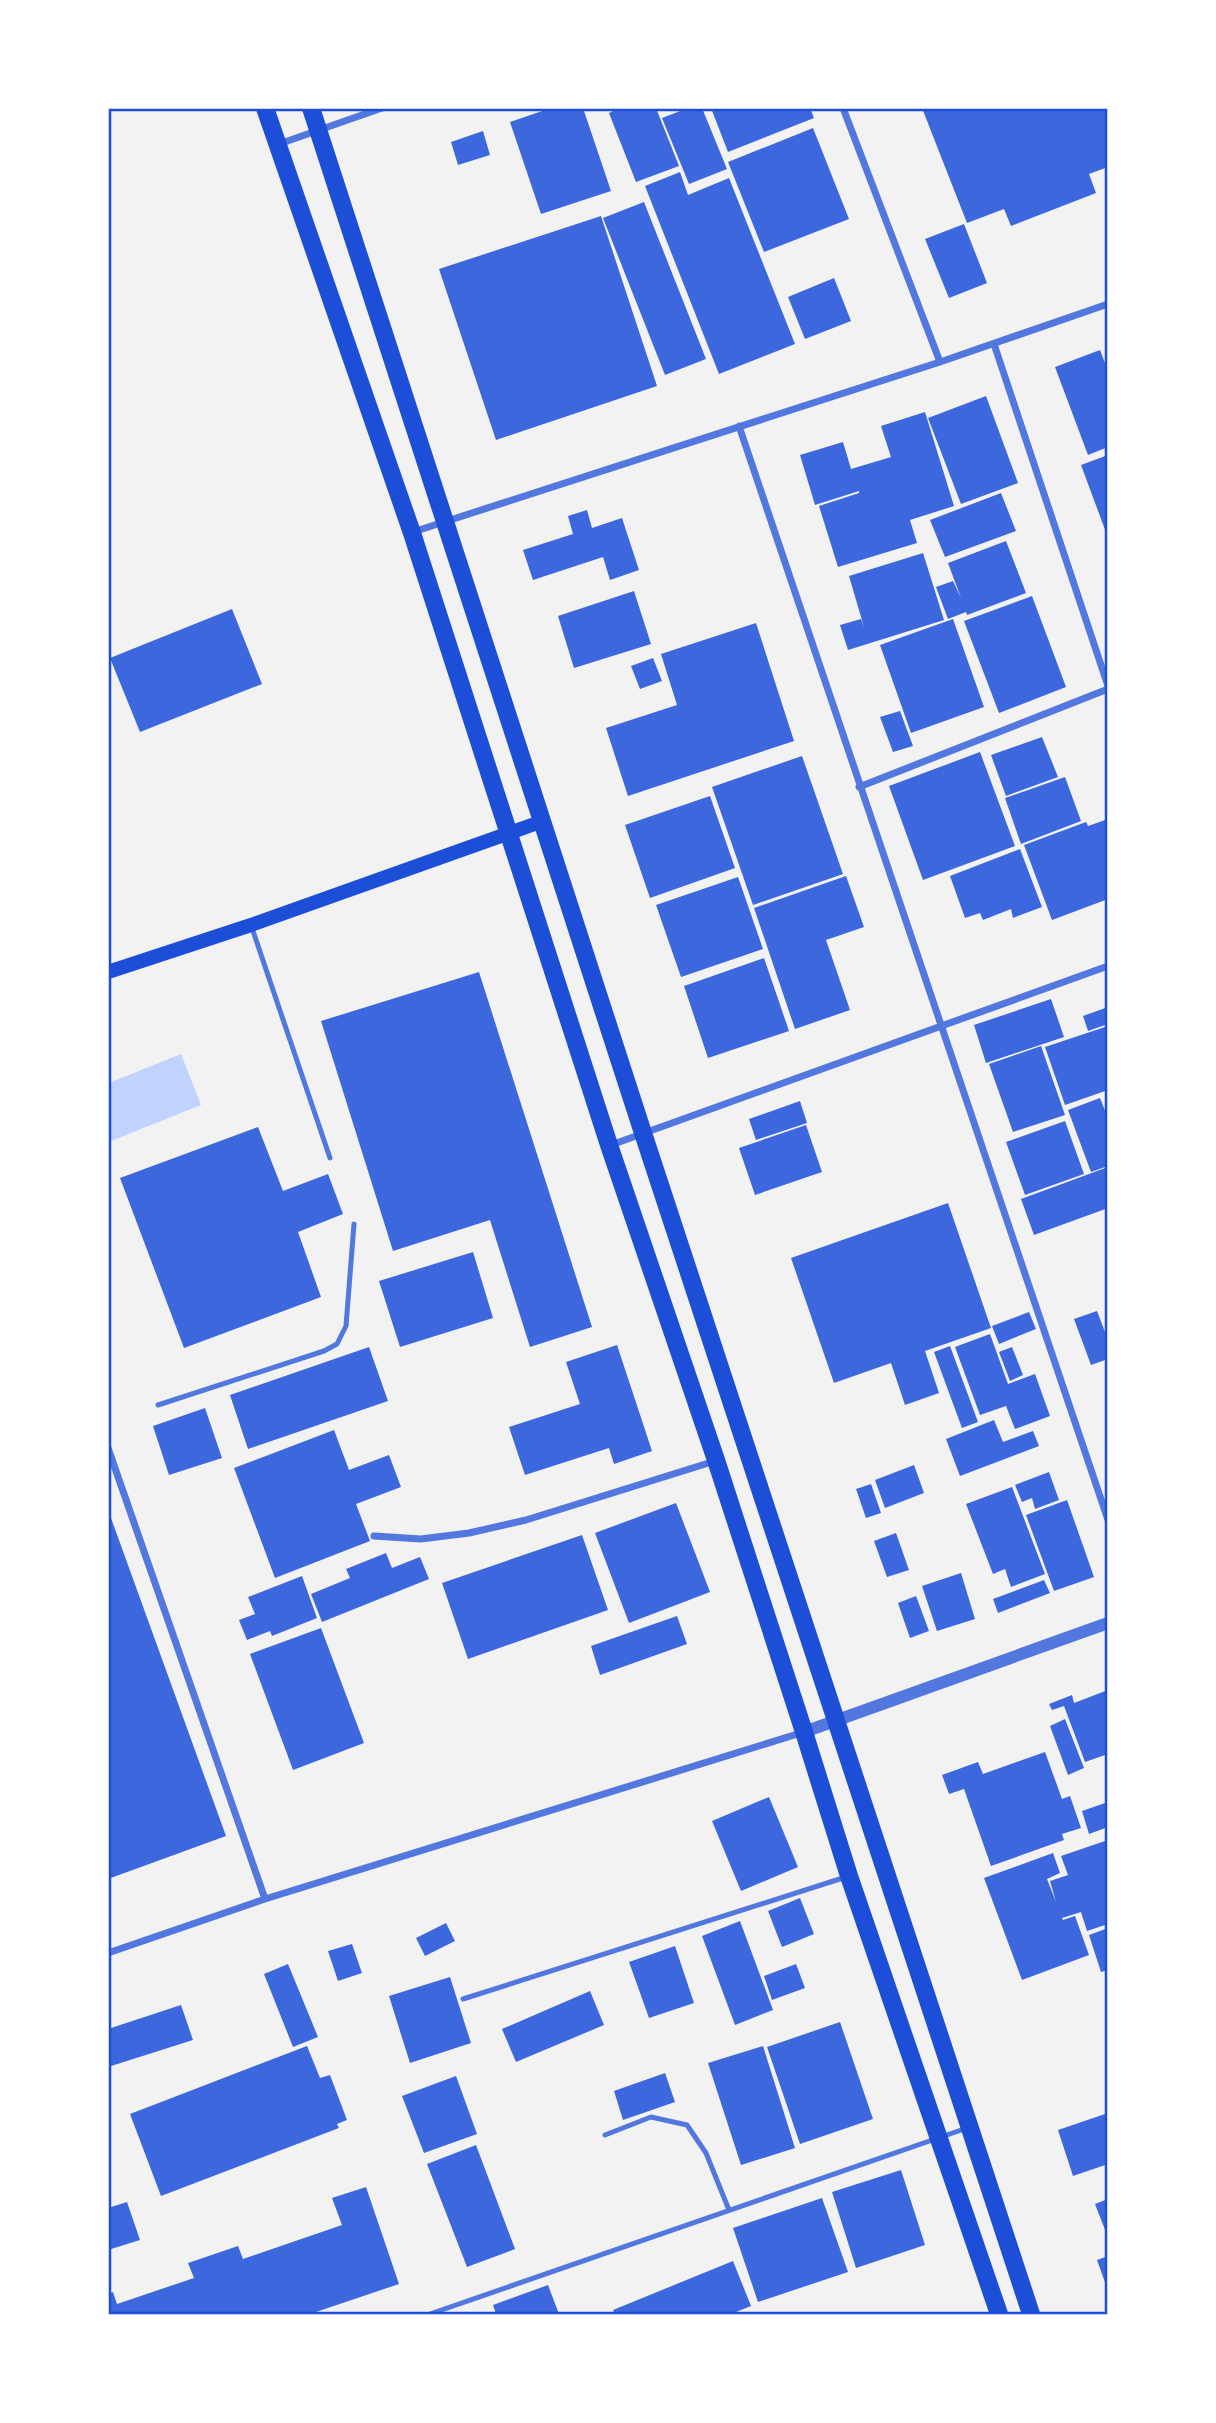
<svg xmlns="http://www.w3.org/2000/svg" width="1216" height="2423" font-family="Cabin,sans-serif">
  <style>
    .water { fill: #bfd3fe }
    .building { fill: #3d67dc }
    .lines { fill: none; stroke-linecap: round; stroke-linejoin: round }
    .service { stroke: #5277de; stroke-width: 5 }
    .minor { stroke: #5277de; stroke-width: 7 }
    .tertiary { stroke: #5277de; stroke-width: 12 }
    .secondary { stroke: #1d4ed8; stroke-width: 14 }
    .primary { stroke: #1d4ed8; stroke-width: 18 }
    .neatline { fill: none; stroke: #1d4ed8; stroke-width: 2.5 }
  </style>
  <rect width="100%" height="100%" fill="#f2f2f2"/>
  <path class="water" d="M181,1054L201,1105L111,1141L108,1135L109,1083Z"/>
  <path class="building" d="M551,108H583L611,191L541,214L510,122Z
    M620,108H656L679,166L636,182L609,113Z
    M688,108H702L727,169L689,184L662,118Z
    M711,108H810L814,118L728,152Z
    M922,108H1108V167L1089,174L1096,193L1011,226L1004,209L967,223Z
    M813,128L849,219L764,252L728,162Z
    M483,131L490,155L458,165L451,142Z
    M680,172L688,195L729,178L795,344L719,374L645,186Z
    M644,202L706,359L665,375L603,218Z
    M601,216L657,386L496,440L439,269Z
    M964,224L987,283L949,298L925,239Z
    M834,278L851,321L805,339L788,297Z
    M1100,350L1108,371V447L1088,455L1055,367Z
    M986,396L1018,483L961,504L928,418Z
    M925,412L954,506L910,520L917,543L838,567L819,506L859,493V491L815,505L800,455L843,442L851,469L891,457L881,426Z
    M1108,455V535H1107L1081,465Z
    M1001,493L1016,531L945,557L930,520Z
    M587,510L592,528L622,518L639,570L610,580L603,557L533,580L523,550L573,534L568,516Z
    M1006,541L1026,593L967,615L966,612L948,619L936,587L953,581L961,598L948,563Z
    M923,553L944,620L848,650L840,625L861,619L864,627L849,576Z
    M634,591L651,644L574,668L558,616Z
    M1032,596L1066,687L999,713L964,621Z
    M232,609L262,684L140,732L110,658Z
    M953,619L984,707L911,733L880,645Z
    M756,623L794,741L628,796L606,728L677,705L661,654Z
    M653,658L662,681L640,689L631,666Z
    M900,711L913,746L893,752L880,717Z
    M1042,737L1058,777L1006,796L991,755Z
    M980,752L1015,846L923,880L889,786Z
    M802,756L843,874L753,905L712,787Z
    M1065,777L1081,821L1021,844L1005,798Z
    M710,796L735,868L650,898L625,825Z
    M1108,819V899L1052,920L1024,845L1086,822L1088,826Z
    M1020,849L1042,907L1013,918L1011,909L983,920L980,913L965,918L950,876Z
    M846,876L864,927L826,940L850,1010L795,1029L754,908Z
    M738,877L763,949L681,977L656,905Z
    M764,958L789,1031L708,1058L684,986Z
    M479,972L592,1327L530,1347L490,1220L393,1251L321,1021Z
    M1051,999L1064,1037L986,1063L974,1025Z
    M1108,1007V1024L1088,1031L1083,1016Z
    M1108,1026V1090L1065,1105L1045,1047Z
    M1041,1046L1065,1115L1013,1132L989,1064Z
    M1100,1098L1108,1118V1166L1091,1172L1068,1110Z
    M800,1101L807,1123L756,1140L749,1119Z
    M1065,1121L1084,1174L1025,1195L1006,1142Z
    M806,1125L822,1172L755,1195L739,1148Z
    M258,1127L283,1191L328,1174L343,1214L298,1232L321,1297L184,1348L120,1178Z
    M1108,1167V1208L1034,1235L1021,1199Z
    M948,1203L991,1328L925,1351L939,1393L905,1405L891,1363L834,1383L791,1258Z
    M473,1252L493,1318L400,1347L379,1281Z
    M1097,1311L1108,1340V1359L1091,1365L1074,1319Z
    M1029,1312L1036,1329L999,1344L992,1326Z
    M990,1334L1008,1384L1035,1374L1050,1416L1015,1429L1006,1406L980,1415L955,1347Z
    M617,1345L652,1451L614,1464L609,1448L525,1475L509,1427L580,1404L566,1362Z
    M950,1346L978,1422L962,1428L934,1352Z
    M369,1347L388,1401L248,1449L230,1395Z
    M1012,1347L1023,1375L1010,1381L999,1352Z
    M205,1408L222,1458L169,1475L153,1426Z
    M994,1420L1003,1442L1033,1431L1039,1446L960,1476L946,1439Z
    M334,1430L349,1470L389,1455L401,1487L356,1504L370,1541L275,1578L234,1468Z
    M914,1465L924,1493L885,1508L875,1480Z
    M1049,1472L1059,1500L1035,1509L1032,1498L1022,1502L1015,1485Z
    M871,1484L881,1513L866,1518L856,1489Z
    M1012,1487L1045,1574L1011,1587L1005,1569L993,1574L966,1504Z
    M1067,1500L1094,1577L1054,1591L1026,1515Z
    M676,1503L710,1592L629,1623L595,1533Z
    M108,1518H111L226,1836L108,1879Z
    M896,1533L909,1570L887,1577L874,1541Z
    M582,1535L608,1610L468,1659L442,1583Z
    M386,1553L392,1568L420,1557L429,1579L322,1622L311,1594L350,1578L346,1569Z
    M961,1573L975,1619L937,1631L922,1586Z
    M302,1576L317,1618L272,1636L270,1631L247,1640L239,1620L255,1614L248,1597Z
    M1044,1580L1050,1593L998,1613L993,1599Z
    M916,1596L929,1631L910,1638L898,1603Z
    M677,1616L687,1644L600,1675L591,1646Z
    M321,1628L364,1743L293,1770L250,1654Z
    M1108,1690V1754L1085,1762L1064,1706L1052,1710L1049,1704L1072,1695L1074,1703Z
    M1065,1719L1084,1768L1068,1775L1050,1726Z
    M1045,1752L1062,1799L1070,1796L1081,1828L1062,1834L1064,1840L991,1866L964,1789L949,1794L942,1775L978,1762L983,1774Z
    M769,1797L798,1867L741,1891L712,1821Z
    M1108,1802V1827L1089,1834L1082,1811Z
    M1108,1840V1924L1087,1931L1081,1912L1062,1918L1063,1920L1075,1916L1089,1955L1022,1980L984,1878L1053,1853L1060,1873L1047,1879L1056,1902L1050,1881L1068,1875L1061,1856Z
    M800,1898L814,1934L782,1947L768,1911Z
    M740,1921L773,2010L735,2025L702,1936Z
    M446,1923L455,1941L425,1956L416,1938Z
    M1108,1928V1970L1101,1972L1089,1935Z
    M352,1944L362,1973L338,1981L328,1951Z
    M675,1946L694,2003L649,2018L629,1962Z
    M288,1964L318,2037L293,2047L264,1974Z
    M796,1964L805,1988L772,2000L764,1976Z
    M450,1977L471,2043L410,2063L389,1996Z
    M590,1991L604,2025L516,2062L502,2029Z
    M181,2005L193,2040L108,2067V2029Z
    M840,2022L873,2119L800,2144L767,2047Z
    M307,2046L320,2078L330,2075L347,2120L337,2124L339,2128L161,2196L130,2114Z
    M763,2046L795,2148L741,2165L708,2063Z
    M665,2073L675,2102L623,2120L614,2091Z
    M456,2076L477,2134L424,2153L402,2096Z
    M1108,2113V2164L1073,2176L1058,2130Z
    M476,2145L515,2249L467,2267L427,2164Z
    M901,2170L925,2245L856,2268L832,2192Z
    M366,2187L399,2284L310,2314H108V2294L113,2292L117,2304L194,2278L188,2263L238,2246L243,2259L342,2225L332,2198Z
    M822,2198L848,2272L758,2302L733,2228Z
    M1108,2199V2235H1107L1095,2204Z
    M127,2202L140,2240L108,2250V2208Z
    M1108,2256V2288H1107L1097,2260Z
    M733,2261L751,2306L731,2314H615L613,2310Z
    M548,2285L559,2314H496L493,2305Z"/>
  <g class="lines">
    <path class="service" d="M252,928L330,1158
      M158,1405L324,1351L337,1344L346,1326L354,1224
      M463,1999L846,1877
      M605,2135L651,2117L687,2125L706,2153L729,2210
      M430,2314L967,2128"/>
    <path class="minor" d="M843,108L940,362
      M279,144L382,108
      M994,344L1108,686
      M739,426L1108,1520
      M413,532L940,362L1108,304
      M859,787L1108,689
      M611,1145L1108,966
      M108,1448L265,1899
      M374,1536L421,1539L469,1533L526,1520L715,1461
      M108,1953L265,1899L804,1732"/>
    <path class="tertiary" d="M804,1732L1108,1623"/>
    <path class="secondary" d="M108,972L251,925L543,821"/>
    <path class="primary" d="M265,108L412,533L609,1145L716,1460L804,1732L849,1876L999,2314
      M311,108L643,1133L1031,2314"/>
  </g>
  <rect width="1216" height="2423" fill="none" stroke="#ffffff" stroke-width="220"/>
  <rect x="110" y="110" width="996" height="2203" class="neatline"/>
</svg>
